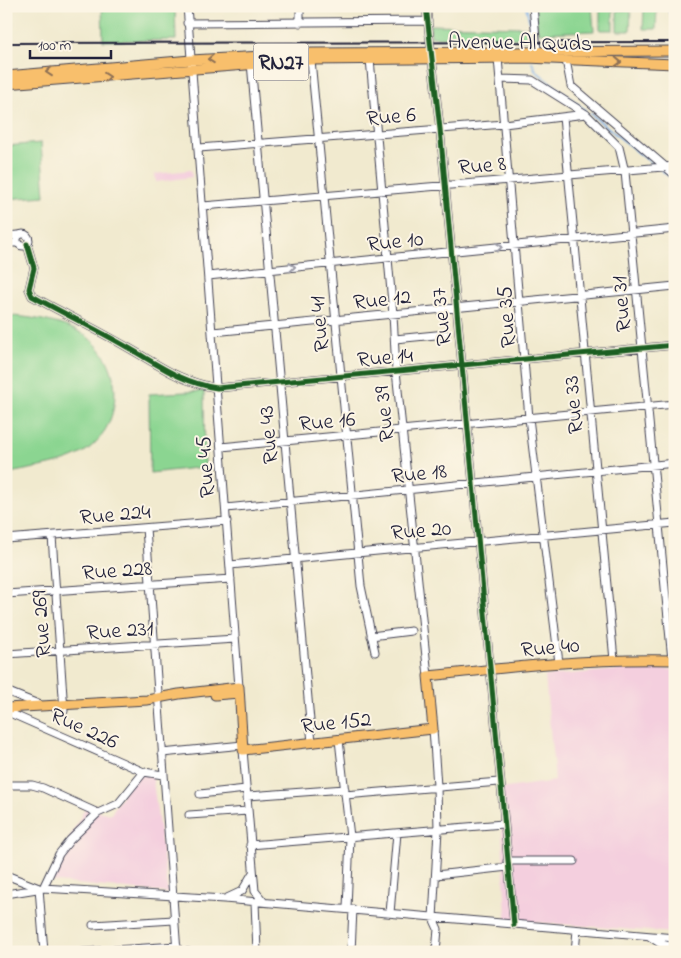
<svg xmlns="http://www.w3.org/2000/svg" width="681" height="958" font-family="'Indie Flower',sans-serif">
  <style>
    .built { fill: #f4cfde }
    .green { fill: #8bd591; stroke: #567c66 }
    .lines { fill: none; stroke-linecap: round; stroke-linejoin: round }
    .stream { stroke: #7bb0e9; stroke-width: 2 }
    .minor-casing { stroke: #414051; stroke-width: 9 }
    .major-casing { stroke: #414051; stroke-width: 11 }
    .minor { stroke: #fff; stroke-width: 7 }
    .major { stroke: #f8bf6c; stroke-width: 9 }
    .rail { stroke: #22223b; stroke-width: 2 }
    .cycleway-casing { stroke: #fcf5e5; stroke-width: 8 }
    .cycleway { stroke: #1b5e20; stroke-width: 5 }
    .oneway { stroke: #8d7054 }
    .oneway2 { stroke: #9c9ca7 }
    .labels { text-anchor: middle; stroke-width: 4; stroke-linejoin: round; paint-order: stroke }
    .shield { fill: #fcf5e5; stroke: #63616e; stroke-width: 1 }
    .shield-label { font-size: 21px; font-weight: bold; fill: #22223b }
    .street-label { font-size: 22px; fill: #22223b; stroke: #fcf5e5 }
  </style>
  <rect width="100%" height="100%" fill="#fcf5e5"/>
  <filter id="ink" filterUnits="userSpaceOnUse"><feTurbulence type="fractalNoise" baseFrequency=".02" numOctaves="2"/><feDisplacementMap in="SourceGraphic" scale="10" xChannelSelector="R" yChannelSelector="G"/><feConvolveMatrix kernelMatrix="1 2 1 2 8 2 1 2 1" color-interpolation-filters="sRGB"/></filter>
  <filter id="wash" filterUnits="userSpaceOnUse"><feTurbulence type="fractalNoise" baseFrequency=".0096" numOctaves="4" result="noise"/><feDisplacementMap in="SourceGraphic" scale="20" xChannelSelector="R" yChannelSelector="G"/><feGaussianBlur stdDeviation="1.12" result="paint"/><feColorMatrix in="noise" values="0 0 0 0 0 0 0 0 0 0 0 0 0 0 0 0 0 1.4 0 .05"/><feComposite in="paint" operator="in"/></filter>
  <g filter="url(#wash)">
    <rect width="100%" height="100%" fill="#f1eacf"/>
    <path class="built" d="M191,170L192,177L156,182L155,174Z
      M643,668L675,670V933L506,920L500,789L555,781L545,676Z
      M135,773H152L168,893L47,881L85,808L111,814Z"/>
    <path class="green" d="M102,6H175L176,40L103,41Z
      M535,6H592L594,31L538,33Z
      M644,8H657L656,29H643Z
      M600,9H613V30H600Z
      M617,10H631L630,31H617Z
      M430,25L527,27L528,39L431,37Z
      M41,143L45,196L6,199V146Z
      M6,316C27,316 54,321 73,329C120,348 129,413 92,446C71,465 34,467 6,474Z
      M204,391L205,467L150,473L149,394Z"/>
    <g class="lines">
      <path class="stream" d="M526,6L532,32
        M668,9L675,25
        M532,62L536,71L585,110
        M591,114L655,166
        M661,170L675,181"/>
    </g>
  </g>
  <g filter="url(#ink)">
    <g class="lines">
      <defs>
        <path id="minor" d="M187,6L239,687
          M426,6L440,129L514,925
          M533,6L537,50
          M669,6L675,11
          M187,23L428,21
          M300,23V6
          M498,58L529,418L559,663
          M370,59L393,314L396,371L428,676
          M311,60L361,586L375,652
          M566,60L571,86L675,175
          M251,63L312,743
          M501,79L532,80L586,114L619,147L625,172L672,660
          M563,117L614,660
          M199,148L504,124L586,114
          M203,206L675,166
          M17 240a6 6 0 1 1 12 0a6 6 0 1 1-12 0Z
          M6,236L18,235
          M6,243H17
          M27,244L34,268L29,289L32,296C63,313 96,329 127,347C159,365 180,382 217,388L675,345
          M208,276L675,229
          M213,332L675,286
          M395,339L446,334
          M221,447L675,404
          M226,508L675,463
          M146,528L177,952
          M52,536L64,711
          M6,539L227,521
          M230,565L675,523
          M6,594L231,579
          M371,636L411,631
          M6,654L235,639
          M6,691L43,706
          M12,714L144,772L163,775
          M433,729L437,786L438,830L433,918L438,929L436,952
          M339,740L350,837L347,908
          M243,750L255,891L264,902
          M162,753L243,745
          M6,785H32L43,788L98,813
          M200,794L246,789
          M345,795L499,782
          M247,796L345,789
          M189,815L248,811
          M250,845L503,824
          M507,861H574
          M6,875L39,888L44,952
          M436,875L508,867
          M43,888L59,854L70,840L98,813L118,804L144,772
          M6,894L43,888L224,899L675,938
          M227,898L242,891L252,874
          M255,902L257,952
          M390,913L397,833
          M93,925L174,920
          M649,936L661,944L675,947
          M177,951L189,952
          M83,952L177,946
          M351,952L353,909
          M575,952L577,930"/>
        <path id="major" d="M6,76L191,60L312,53L675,51
          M6,84L311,60L526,58L675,64
          M215,695L239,693
          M6,708L147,700L179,694L239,687L243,750L433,729L428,676C510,667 592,658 675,660"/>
      </defs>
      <use href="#minor" class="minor-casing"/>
      <use href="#major" class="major-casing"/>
      <use href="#minor" class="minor"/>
      <use href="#major" class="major"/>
      <path class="rail" d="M6,43L675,42"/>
      <defs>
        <path id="cycleway" d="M426,6L440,129L514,925
          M27,244L34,268L29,289L32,296C63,313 96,329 127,347C159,365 180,382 217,388L675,345"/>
      </defs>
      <use href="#cycleway" class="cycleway-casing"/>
      <use href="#cycleway" class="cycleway"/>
    </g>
    <defs><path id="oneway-chevron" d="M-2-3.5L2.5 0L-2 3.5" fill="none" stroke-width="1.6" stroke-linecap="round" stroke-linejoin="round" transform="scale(1.25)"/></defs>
    <g class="oneway">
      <use href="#oneway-chevron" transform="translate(211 59) rotate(176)"/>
      <use href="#oneway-chevron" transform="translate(618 62) rotate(2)"/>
      <use href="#oneway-chevron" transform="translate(49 72) rotate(175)"/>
      <use href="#oneway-chevron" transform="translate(107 77) rotate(-5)"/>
    </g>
    <g class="oneway2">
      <use href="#oneway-chevron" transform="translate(499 247) rotate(-6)"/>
      <use href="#oneway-chevron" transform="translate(292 267) rotate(-6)"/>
    </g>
  </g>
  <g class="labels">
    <rect class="shield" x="253.5" y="43.5" width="55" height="37" rx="4"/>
    <g class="shield-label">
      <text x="281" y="69">RN27</text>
    </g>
    <g class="street-label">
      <text transform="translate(520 41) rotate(1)" y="8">Avenue Al Quds</text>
      <text transform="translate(391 115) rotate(-5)" y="8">Rue 6</text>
      <text transform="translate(482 164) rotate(-5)" y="8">Rue 8</text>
      <text transform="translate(395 240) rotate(-6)" y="8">Rue 10</text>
      <text transform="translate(382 298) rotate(-6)" y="8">Rue 12</text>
      <text transform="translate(620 304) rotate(-95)" y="8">Rue 31</text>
      <text transform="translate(440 317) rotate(-96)" y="8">Rue 37</text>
      <text transform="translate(505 317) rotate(-94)" y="8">Rue 35</text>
      <text transform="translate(318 324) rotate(-95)" y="8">Rue 41</text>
      <text transform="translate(385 356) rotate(-5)" y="8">Rue 14</text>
      <text transform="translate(572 405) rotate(-95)" y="8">Rue 33</text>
      <text transform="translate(383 414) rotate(-96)" y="8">Rue 39</text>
      <text transform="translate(327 420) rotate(-5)" y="8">Rue 16</text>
      <text transform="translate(267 435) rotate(-95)" y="8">Rue 43</text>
      <text transform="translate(204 467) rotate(-94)" y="8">Rue 45</text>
      <text transform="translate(419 472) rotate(-6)" y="8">Rue 18</text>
      <text transform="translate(115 513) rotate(-5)" y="8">Rue 224</text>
      <text transform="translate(421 529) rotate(-5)" y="8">Rue 20</text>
      <text transform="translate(117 569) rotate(-4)" y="8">Rue 228</text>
      <text transform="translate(40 624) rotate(-94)" y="8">Rue 269</text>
      <text transform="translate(120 629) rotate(-4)" y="8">Rue 231</text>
      <text transform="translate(550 646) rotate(-5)" y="8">Rue 40</text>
      <text transform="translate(336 721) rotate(-6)" y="8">Rue 152</text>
      <text transform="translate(85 727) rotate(24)" y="8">Rue 226</text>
    </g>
  </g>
  <rect width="681" height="958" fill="none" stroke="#fcf5e5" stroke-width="25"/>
  <path d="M30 50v8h81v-8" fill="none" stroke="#22223b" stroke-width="2.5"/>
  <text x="38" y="50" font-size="15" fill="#22223b" stroke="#fcf5e5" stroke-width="4" paint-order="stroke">100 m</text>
</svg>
